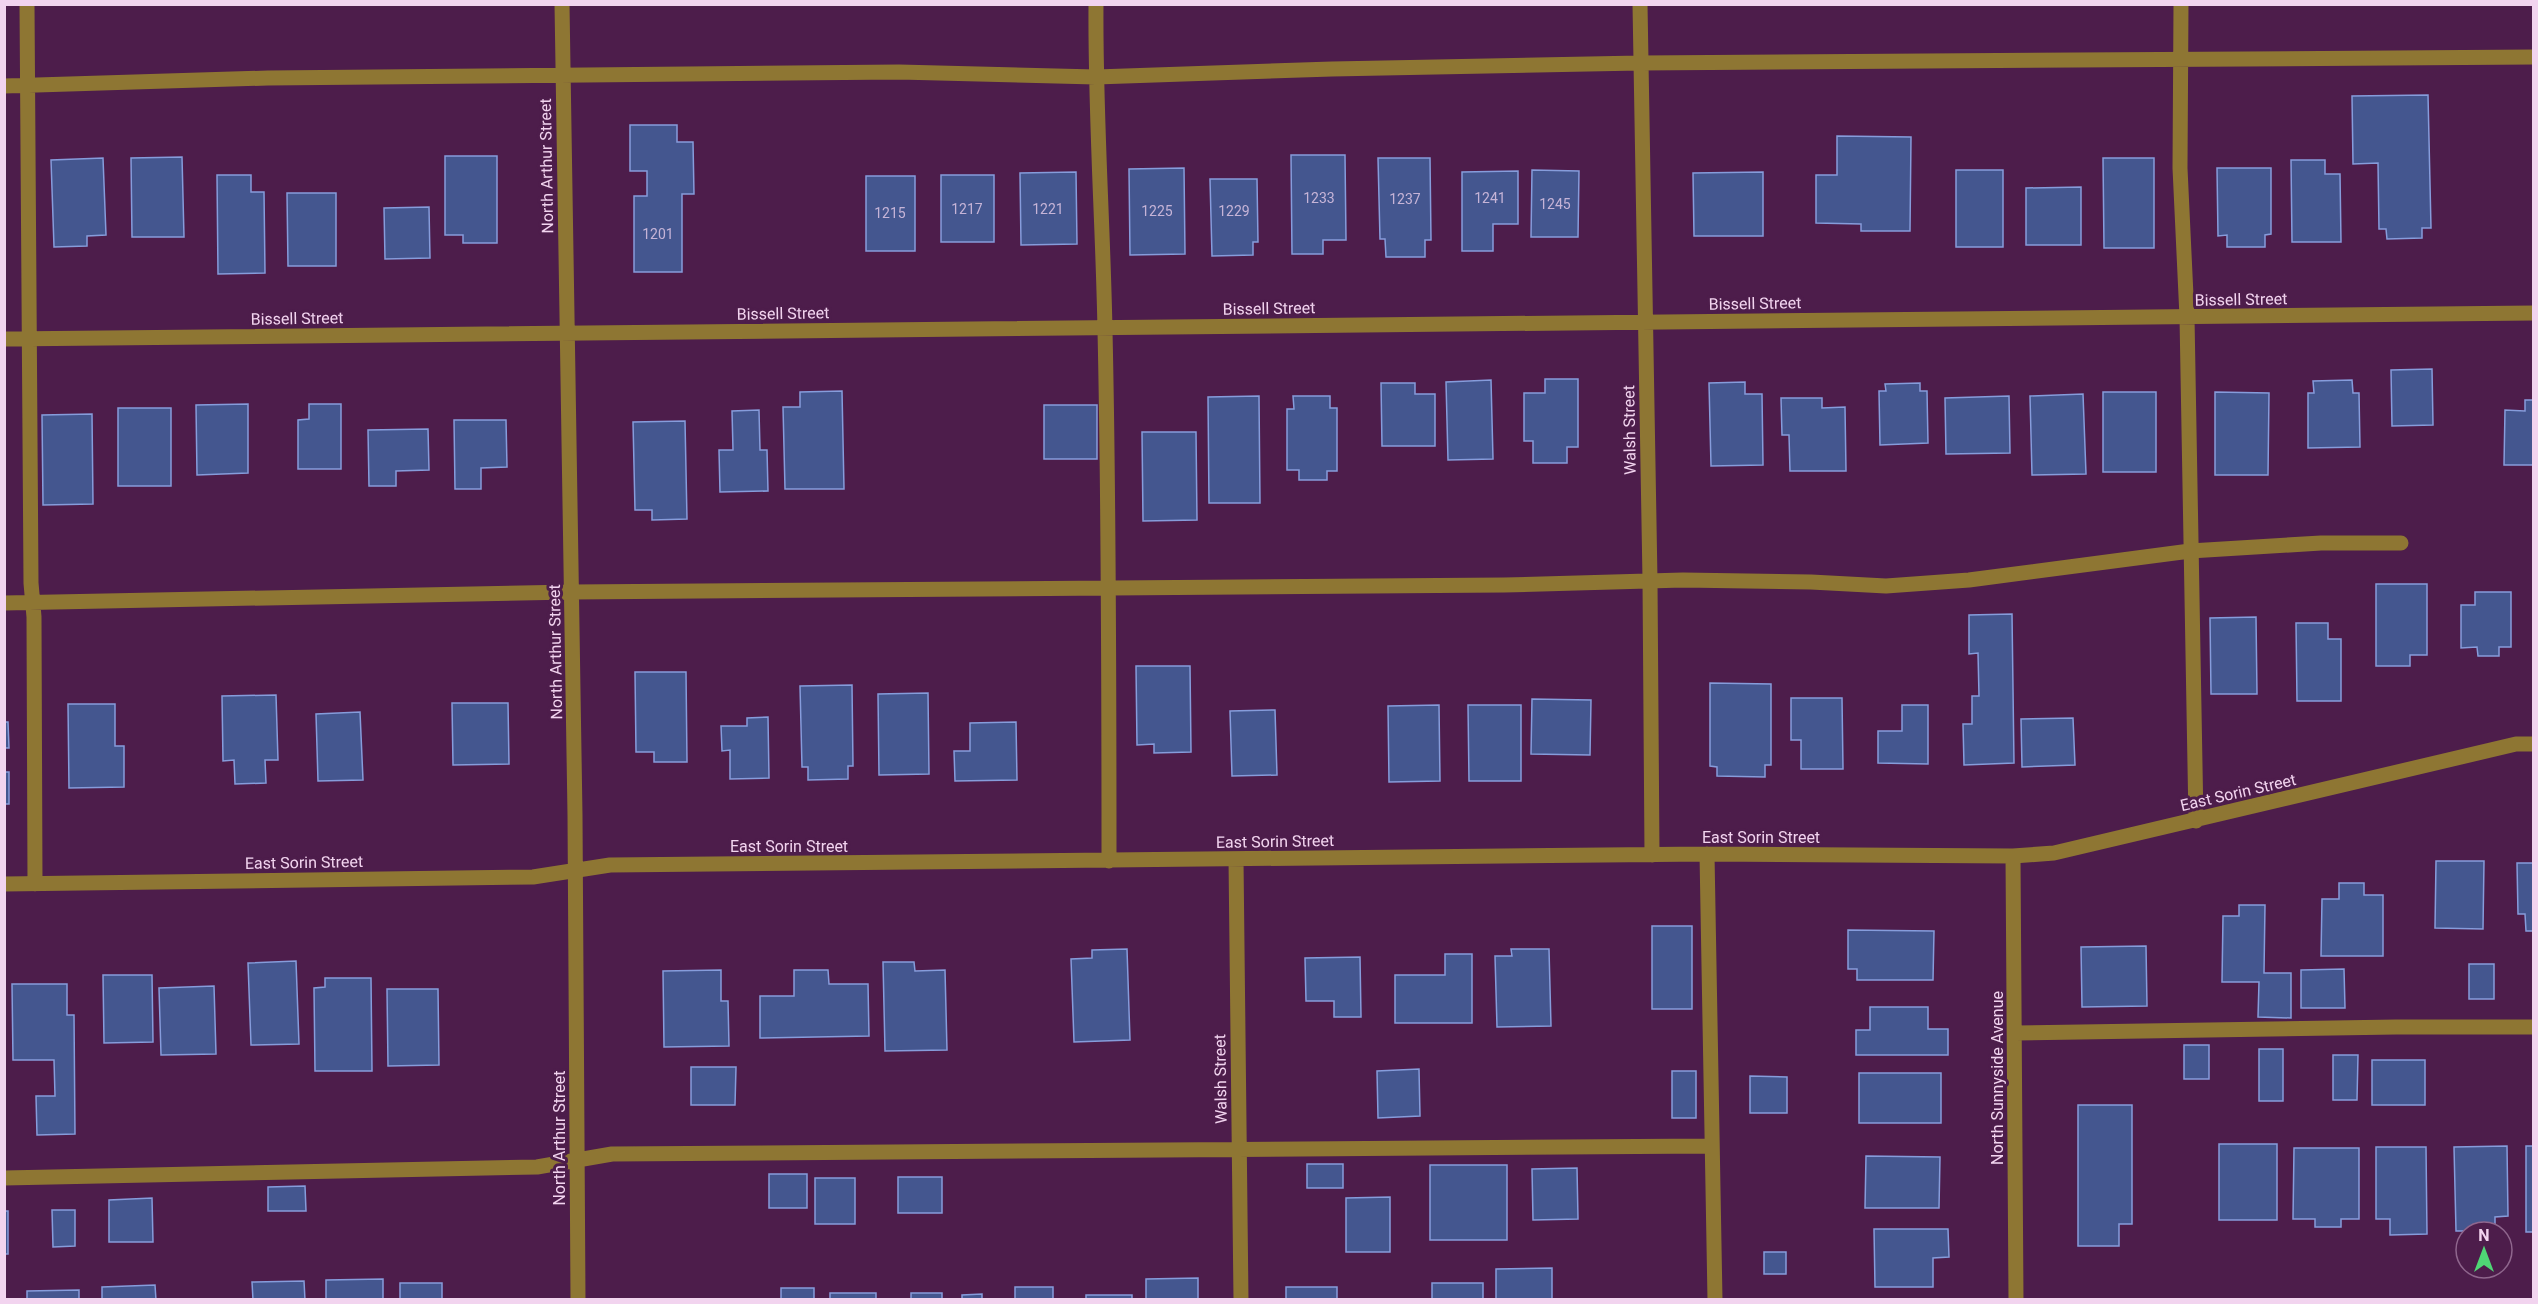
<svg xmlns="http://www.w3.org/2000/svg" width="2538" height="1304" font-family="Roboto,sans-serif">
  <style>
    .building { fill: #44568f; stroke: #869cdb; stroke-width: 1.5 }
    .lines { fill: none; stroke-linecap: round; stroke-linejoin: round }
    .minor { stroke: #8e7633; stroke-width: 15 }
    .labels { text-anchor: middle; stroke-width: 6; stroke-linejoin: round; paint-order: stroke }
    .number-label { font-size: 14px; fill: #c6b4d7 }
    .street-label { font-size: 16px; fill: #f2d4ef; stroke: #4d1d4b }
  </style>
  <rect width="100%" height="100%" fill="#4d1d4b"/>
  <path class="building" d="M2428,95L2431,228H2422V238L2387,239L2386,229H2379L2378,163L2353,164L2352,96Z
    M630,125H677V142H693L694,194H682V272H634V196H647V171H630Z
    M1837,136L1911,137L1910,231H1861V224L1816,223V175H1837Z
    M1291,155H1345L1346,240H1323V254H1292Z
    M445,156H497V243H463V235H445Z
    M182,157L184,237H132L131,158Z
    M103,158L106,235L87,236V246L54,247L51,160Z
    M1378,158H1430L1431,240H1425V257H1386L1385,239H1380Z
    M2103,158H2154V248H2104Z
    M2291,160H2325V174H2340L2341,242H2292Z
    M1184,168L1185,254L1130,255L1129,169Z
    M2217,168H2271V234L2265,235V247H2227V235L2218,236Z
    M1532,170L1579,171L1578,237H1531Z
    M1956,170H2003V247H1956Z
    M1518,171V224H1493V251H1462V172Z
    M1076,172L1077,244L1021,245L1020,173Z
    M1763,172V236H1694L1693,173Z
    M217,175H251V192H264L265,273L218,274Z
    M941,175H994V242H941Z
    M866,176H915V251H866Z
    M1210,179H1257L1258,242H1253V255L1212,256Z
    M2081,187V245H2026V188Z
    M287,193H336V266H288Z
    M429,207L430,258L385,259L384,208Z
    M2432,369L2433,425L2392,426L2391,370Z
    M1545,379H1578V447H1567V463H1533V441H1524V393H1545Z
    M1491,380L1493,459L1448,460L1446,382Z
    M2352,380L2353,393H2359L2360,447L2308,448V393H2314L2313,381Z
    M1745,382V394H1762L1763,465L1711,466L1709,383Z
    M1381,383H1415V394H1435V446H1382Z
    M1920,383V391H1927L1928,443L1880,445L1879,391H1886L1885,384Z
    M842,391L844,489H785L783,407H800V392Z
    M2103,392H2156V472H2103Z
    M2215,392L2269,393L2268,475H2215Z
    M2083,394L2086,474L2032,475L2030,396Z
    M1259,396L1260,503H1209L1208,397Z
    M1293,396H1330V408H1337V471H1327V480H1299V470H1287V409H1294Z
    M2009,396L2010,453L1946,454L1945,398Z
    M1781,398H1822V408L1845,407L1846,471H1790L1789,435H1782Z
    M2525,400H2534V465H2504L2505,410L2525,411Z
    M248,404V473L197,475L196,405Z
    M309,404H341V469H298V420L309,419Z
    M1044,405H1097V459H1044Z
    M118,408H171V486H118Z
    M759,410L760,450H767L768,491L720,492L719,450H733L732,411Z
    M92,414L93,504L43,505L42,415Z
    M454,420H506L507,467L481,468V489H455Z
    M685,421L687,519L652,520V510H635L633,422Z
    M428,429L429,470L396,471V486H369L368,430Z
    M1142,432H1196L1197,520L1143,521Z
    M2376,584H2427V655H2410V666H2376Z
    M2475,592H2511V647H2499V656H2478L2477,647L2461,648V605H2475Z
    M2012,614L2014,763L1964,765L1963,724H1972V696H1979L1978,653L1969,654V615Z
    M2256,617L2257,694H2211L2210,618Z
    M2296,623H2328V639H2341V701H2297Z
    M1136,666H1190L1191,752L1154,753V744L1137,745Z
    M635,672H686L687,762H654V752H636Z
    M1710,683L1771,684V765H1765V777L1717,776V767L1710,766Z
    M852,685L853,766H848V779L808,780V767H802L800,686Z
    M928,693L929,774L879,775L878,694Z
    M276,695L278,760H265L266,783L235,784L234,760L223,761L222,696Z
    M1791,698H1842L1843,769H1801V740H1791Z
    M1532,699L1591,700L1590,755L1531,754Z
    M452,703H508L509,764L453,765Z
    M68,704H115V746H124V787L69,788Z
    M1439,705L1440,781L1389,782L1388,706Z
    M1468,705H1521V781H1469Z
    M1902,705H1928V764L1878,763V731H1902Z
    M1275,710L1277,775L1232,776L1230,711Z
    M360,712L363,780L318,781L316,714Z
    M768,717L769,778L730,779V750L722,751L721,726H747V718Z
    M2073,718L2075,765L2022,767L2021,719Z
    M4,722H8L9,748H4Z
    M1016,722L1017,780L955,781L954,751H970V723Z
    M4,772H9V804H4Z
    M2436,861H2484L2483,929L2435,928Z
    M2517,863H2534V931H2526L2525,914H2518Z
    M2339,883H2364V895H2383V956H2321L2322,899H2339Z
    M2239,905H2265L2264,973H2291V1018L2258,1017L2259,982H2222L2223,916H2239Z
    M1652,926H1692V1009H1652Z
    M1848,930L1934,931L1933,980H1857V969H1848Z
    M2146,946L2147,1006L2082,1007L2081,947Z
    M1127,949L1130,1040L1074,1042L1071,959L1092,958V950Z
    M1511,949H1549L1551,1026L1497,1027L1495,956H1512Z
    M1445,954H1472V1023H1395V975H1445Z
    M1360,957L1361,1017H1334V1001H1306L1305,958Z
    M296,961L299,1044L251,1045L248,963Z
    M883,962H914L915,971L945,970L947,1050L885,1051Z
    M2469,964H2494V999H2469Z
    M2344,969L2345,1008H2301V970Z
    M721,970V1001H728L729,1046L664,1047L663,971Z
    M794,970H828L829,984H868L869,1036L760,1038V996H794Z
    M103,975H152L153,1042L104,1043Z
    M325,978H371L372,1071H315L314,988L325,987Z
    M12,984H67V1015H74L75,1134L37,1135L36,1096H55L54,1060H13Z
    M214,986L216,1054L161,1055L159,988Z
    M387,989H438L439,1065L388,1066Z
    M1870,1007H1928V1029H1948V1055H1856V1030H1870Z
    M2184,1045H2209V1079H2184Z
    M2259,1049H2283V1101H2259Z
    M2333,1055H2358L2357,1100H2333Z
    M2372,1060H2425V1105H2372Z
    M691,1067H736L735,1105H691Z
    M1419,1069L1420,1116L1378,1118L1377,1071Z
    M1672,1071H1696V1118H1672Z
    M1859,1073H1941V1123H1859Z
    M1750,1076L1787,1077V1113H1750Z
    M2078,1105H2132V1224H2119V1246H2078Z
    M2219,1144H2277V1220H2219Z
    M2507,1146L2508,1216L2495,1217V1231H2456L2454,1147Z
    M2526,1146H2534V1232H2526Z
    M2376,1147H2426L2427,1234L2390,1235V1219H2376Z
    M2294,1148H2359V1219H2341V1227H2315V1219H2293Z
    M1866,1156L1940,1157L1939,1208H1865Z
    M1307,1164H1343V1188H1307Z
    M1430,1165H1507V1240H1430Z
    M1577,1168L1578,1219L1533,1220L1532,1169Z
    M769,1174H807V1208H769Z
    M898,1177H942V1213H898Z
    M815,1178H855V1224H815Z
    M305,1186L306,1211H268V1187Z
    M1390,1197V1252H1346V1198Z
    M152,1198L153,1242H109V1200Z
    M52,1210H75V1246L53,1247Z
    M4,1211H8V1254H4Z
    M1874,1229H1948L1949,1257L1933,1258V1287H1875Z
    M1764,1252H1786V1274H1764Z
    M1552,1268V1300H1496V1269Z
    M1198,1278V1300H1146V1279Z
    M383,1279V1300H326V1280Z
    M304,1281L305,1300H253L252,1282Z
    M400,1283H442V1300H400Z
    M1432,1283H1483V1300H1432Z
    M155,1285L156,1300H102V1287Z
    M1015,1287H1053V1300H1015Z
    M1286,1287H1337V1300H1286Z
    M781,1288H814V1300H781Z
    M79,1290V1300H27V1291Z
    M830,1293H876V1300H830Z
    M911,1293H942V1300H911Z
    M982,1294V1300H962V1295Z
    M1086,1295H1132V1300H1086Z"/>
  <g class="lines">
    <path class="minor" d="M27,4L31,583L34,617L35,884
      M562,4L575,815L578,1300
      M1096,4C1095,113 1103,222 1105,331C1109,508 1109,685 1109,861
      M1640,4L1650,580L1652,855
      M2181,4L2180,168L2187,317L2196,821
      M4,86L268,78L899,72L1096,77L1332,69L1640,63L2534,57
      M4,339L2534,313
      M4,603L572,592L1504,585L1683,580L1811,582L1886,586L1969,580L2190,551L2321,543H2401
      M1707,854L1715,1300
      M2013,856L2016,1300
      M1236,859L1241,1300
      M4,884L533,877L610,865L1707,854L2013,856L2054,853L2516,744H2534
      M2015,1033L2396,1027H2534
      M4,1178L537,1167L612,1154L1712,1146"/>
  </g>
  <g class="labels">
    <g class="number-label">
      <text x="1319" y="203">1233</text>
      <text x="1490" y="203">1241</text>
      <text x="1405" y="204">1237</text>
      <text x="1555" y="209">1245</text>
      <text x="967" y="214">1217</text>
      <text x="1048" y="214">1221</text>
      <text x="1157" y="216">1225</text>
      <text x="1234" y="216">1229</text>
      <text x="890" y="218">1215</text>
      <text x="658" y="239">1201</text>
    </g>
    <g class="street-label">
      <text transform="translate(546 166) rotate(-91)" y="6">North Arthur Street</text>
      <text transform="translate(2241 299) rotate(-1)" y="6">Bissell Street</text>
      <text transform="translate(1755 303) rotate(-1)" y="6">Bissell Street</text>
      <text transform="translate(1269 308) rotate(-1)" y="6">Bissell Street</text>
      <text transform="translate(783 313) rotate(-1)" y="6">Bissell Street</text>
      <text transform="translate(297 318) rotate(-1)" y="6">Bissell Street</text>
      <text transform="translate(1629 430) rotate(-91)" y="6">Walsh Street</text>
      <text transform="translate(555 652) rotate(-91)" y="6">North Arthur Street</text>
      <text transform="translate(2238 792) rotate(-13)" y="6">East Sorin Street</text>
      <text x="1761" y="843">East Sorin Street</text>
      <text transform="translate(1275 841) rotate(-1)" y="6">East Sorin Street</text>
      <text x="789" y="852">East Sorin Street</text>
      <text transform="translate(304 862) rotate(-1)" y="6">East Sorin Street</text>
      <text transform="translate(1997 1078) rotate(-90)" y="6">North Sunnyside Avenue</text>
      <text transform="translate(1220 1079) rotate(-91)" y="6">Walsh Street</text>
      <text transform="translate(559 1138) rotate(-90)" y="6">North Arthur Street</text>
    </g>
  </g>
  <rect width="2538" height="1304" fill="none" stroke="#f2d4ef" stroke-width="12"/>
  <g transform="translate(2484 1250)"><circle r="28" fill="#4d1d4b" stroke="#8f668d" stroke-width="1.5"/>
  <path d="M0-4.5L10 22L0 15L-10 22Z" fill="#4fd675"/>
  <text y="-9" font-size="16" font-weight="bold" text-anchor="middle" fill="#f2d4ef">N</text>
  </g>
</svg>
